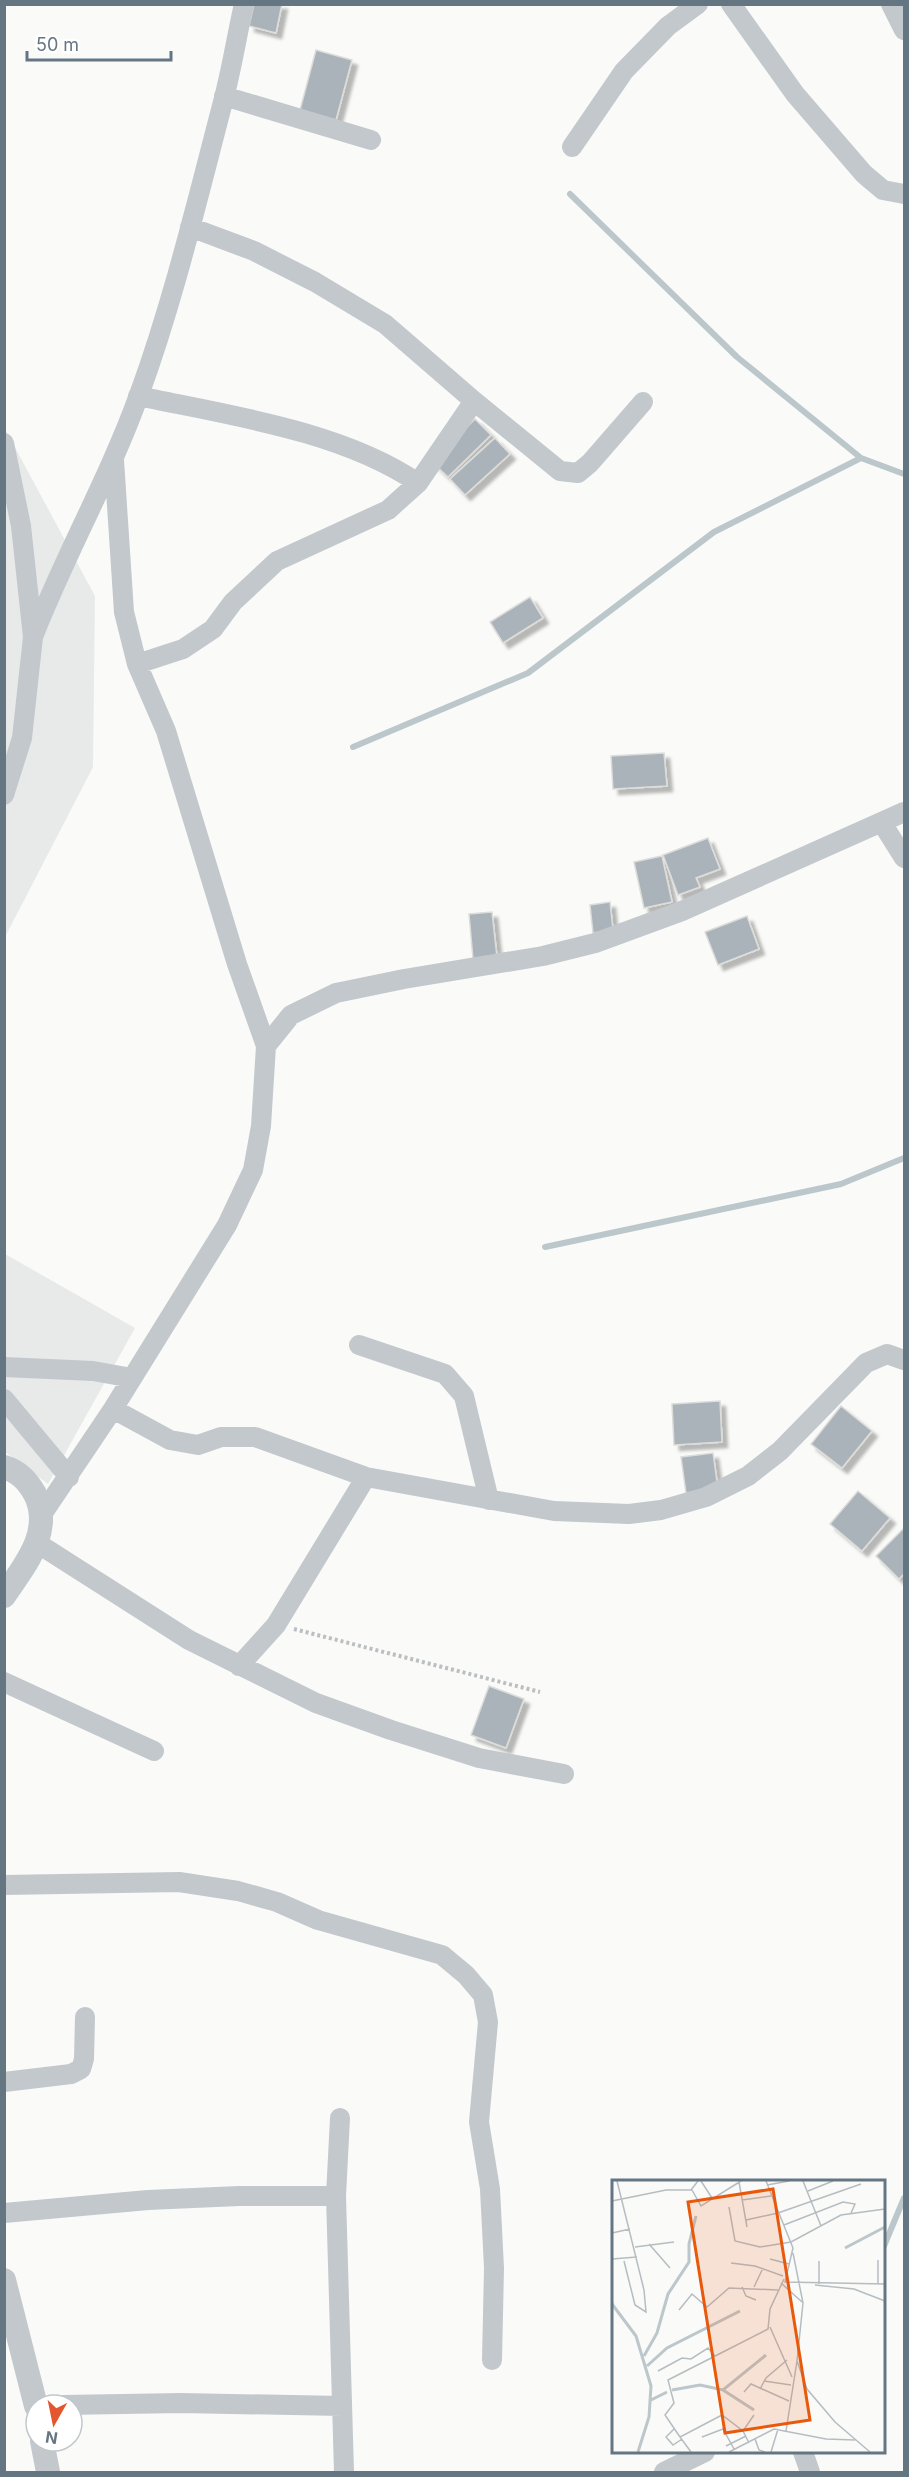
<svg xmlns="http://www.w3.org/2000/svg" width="909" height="2477" font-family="Inter,sans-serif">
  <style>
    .built { fill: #e8e9e9 }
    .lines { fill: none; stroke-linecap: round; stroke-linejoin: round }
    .stream { stroke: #bbc7cb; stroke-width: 6 }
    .building { fill: #aab3b9; stroke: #dcdcda; stroke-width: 1.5; filter: url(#shadow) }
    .path { stroke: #bbbfc2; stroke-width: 4; stroke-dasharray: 3 3; stroke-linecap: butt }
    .minor { stroke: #c3c8cc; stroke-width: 20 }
    .tertiary { stroke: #c3c8cc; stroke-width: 24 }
    .inset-river { fill: none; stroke: #bbc7cb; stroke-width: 3 }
    .inset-road { fill: none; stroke: #b5bdc2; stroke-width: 1.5 }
    .view { fill: #e8590c; fill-opacity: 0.15; stroke: #e8590c; stroke-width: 3 }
    .inset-edge { fill: none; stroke: #657683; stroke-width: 3 }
  </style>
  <defs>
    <filter id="shadow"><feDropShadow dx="5.5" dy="5.5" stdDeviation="1.5" flood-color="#0004"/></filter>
  </defs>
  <rect width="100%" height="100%" fill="#fafaf8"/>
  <path class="built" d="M4,427L95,596L93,767L5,937Z
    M5,1254L135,1328L48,1484L5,1452Z"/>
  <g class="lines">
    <path class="stream" d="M570,194L737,357L861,458
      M353,747L528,673L714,532L861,458L904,474
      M545,1247L841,1184L904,1158
      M884,2246L904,2198"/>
  </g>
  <path class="building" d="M254,4H282L276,33L249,26Z
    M316,50L352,60L336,120L300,110Z
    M475,419L491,435L448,477L432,462Z
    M495,438L510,454L465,495L450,479Z
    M530,597L543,618L503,643L490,622Z
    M664,753L667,786L613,789L611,756Z
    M708,838L720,869L696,878L700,887L678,895L663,855Z
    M662,856L672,902L644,908L634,862Z
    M610,902L613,930L593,933L590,905Z
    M492,912L497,957L473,959L469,914Z
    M747,916L759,949L718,965L705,932Z
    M720,1401L722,1442L674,1445L672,1404Z
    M841,1406L872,1431L842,1468L811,1444Z
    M713,1453L718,1489L686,1493L681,1457Z
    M858,1491L890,1518L862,1551L830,1524Z
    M904,1528V1574L899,1579L876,1556Z
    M489,1686L524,1699L506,1748L471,1735Z"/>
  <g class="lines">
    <path class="path" d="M294,1629L540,1692"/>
    <path class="minor" d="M731,4L795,94L864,174L883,190L904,194
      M891,4L904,30
      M224,96L371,140
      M572,147L624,71L668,26L698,4
      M190,227L254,251L315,282L385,324L474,401L560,471L578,473L590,463L643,402
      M138,396C228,415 342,431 418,483
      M4,443L21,526L33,637L22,738L4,795
      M114,460L124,612L137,664L166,731L237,964L266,1046
      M33,637C65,555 109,478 139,395C174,299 198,197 224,98C232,67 237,35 244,4
      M137,664L183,649L213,629L233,602L277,561L388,510L418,483L474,401
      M882,823L904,858
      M359,1345L445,1374L464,1396L489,1500
      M4,1367L93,1371L132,1378
      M4,1399L69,1477
      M113,1409L170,1440L198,1445L221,1437H255L366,1477L554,1511L629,1514L661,1510L706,1497L748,1476L780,1451L866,1363L887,1354L904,1360
      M41,1516L113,1409L227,1225L253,1170L261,1126L266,1046L291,1015L336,993L404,979L543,956L595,943L682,911L904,812
      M37,1543L189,1640L316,1703L391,1730L479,1758L564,1774
      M239,1666L276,1625L366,1477
      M4,1682L154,1751
      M4,1885L179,1882L238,1891L277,1902L318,1920L442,1955L466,1975L483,1995L488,2022L479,2122L490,2189L494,2268L492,2360
      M4,2082L71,2074L81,2069L84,2059L85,2017
      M340,2118L336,2196L344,2472
      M4,2213L148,2200L239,2196H336
      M63,2405L181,2403L342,2406
      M803,2452L810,2472
      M664,2472L705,2452"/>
    <path class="tertiary" d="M4,1467C19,1472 27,1480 35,1494C54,1532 24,1566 4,1596
      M4,2280L36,2406
      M42,2441L48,2472"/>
  </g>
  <g transform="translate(612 2180)">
    <rect width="273" height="273" fill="#fafaf8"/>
    <path class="inset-river" d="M233,68L273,47M0,124L24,156L39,206L37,237L26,272M32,176L45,153L56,114L77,82V64L84,36M35,186L55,168L128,131M60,210L88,205L111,210L154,175M111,210L142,230M37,221L55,212"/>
    <path class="inset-road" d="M5,1L32,110L34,132L23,125L12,81M89,1L100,18M154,1L181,68L173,102L273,104M191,1L209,46M127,2L135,47M155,5L177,1M80,10L89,26L129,1M196,11L221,1M130,20L159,16M0,21L54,10H79L86,1M117,27L123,61L148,67L179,62L229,35L273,29M134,40L166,33L249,4M172,45L231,22L243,24L239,33M0,53L18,49M37,64L58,88M23,67L62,62M181,73L191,123L185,181L195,209L223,242L258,272M0,79L25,77M158,79L177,84M266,80V104M207,81V104M119,83L143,86L171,96M169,103L190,122M203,105L242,109L273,121M130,107L134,116L144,120M142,107L151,88M67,130L80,114L95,127L117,108L166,110M158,147L180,197M46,191L70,178L79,179L96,168L103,176M152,201L179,205M148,209L154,198L175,180M132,212L139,204L177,221M62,249L54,257L61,265L70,259M131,251L142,235M174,251L185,181M68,257L53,235L62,223L56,200L156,149L158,129L172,99M90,257L111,249L122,269M143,259L147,270L153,272M114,266L134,256M79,272L68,257L110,235L131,251L137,263M117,272L162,249L214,259L243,260M159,272L166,249"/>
    <path class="view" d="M161,9L198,240L113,253L76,22Z"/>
    <rect width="273" height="273" class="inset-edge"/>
  </g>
  <rect width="909" height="2477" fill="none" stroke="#657683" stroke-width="12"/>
  <g transform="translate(54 2423) rotate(189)"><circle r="28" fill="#ffffff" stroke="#c1c8cd" stroke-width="1.5"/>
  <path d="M0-4.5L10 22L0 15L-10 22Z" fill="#e4572e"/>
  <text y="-9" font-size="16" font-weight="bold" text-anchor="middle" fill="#657683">N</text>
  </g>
  <path d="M27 51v9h144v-9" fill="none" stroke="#657683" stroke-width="3"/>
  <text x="36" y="51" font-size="18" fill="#657683" stroke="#ffffff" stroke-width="4.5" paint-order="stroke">50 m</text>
</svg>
